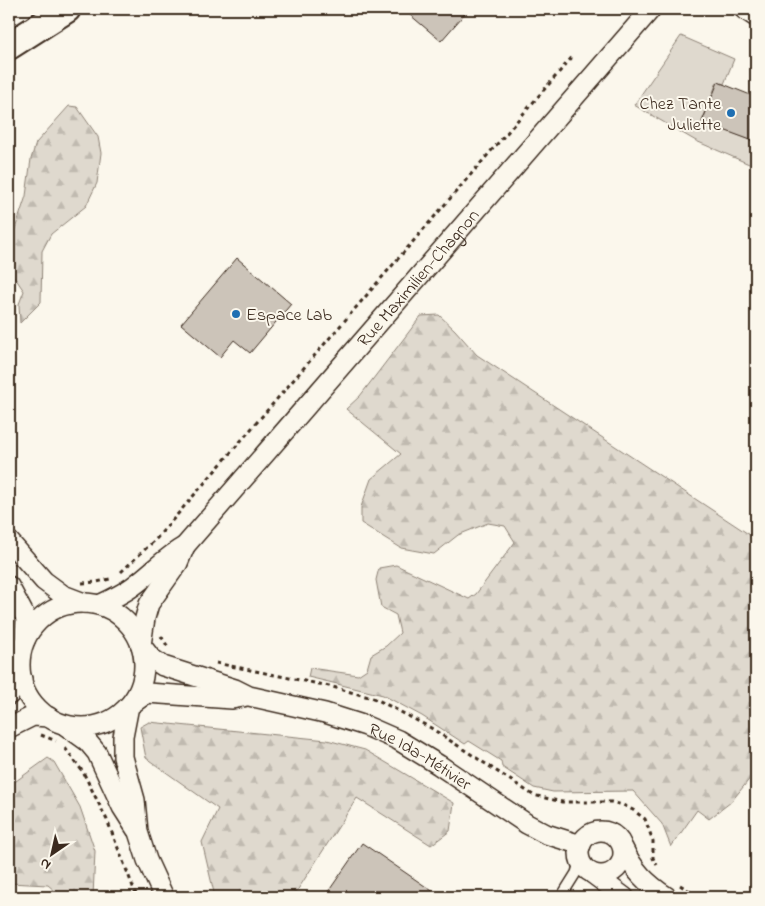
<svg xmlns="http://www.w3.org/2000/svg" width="765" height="906" font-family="'Indie Flower',sans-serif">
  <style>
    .forest { fill: url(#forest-firs); stroke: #8d8276 }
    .green { fill: #dfd9ce; stroke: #8d8276 }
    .building { fill: #ccc4b9; stroke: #3b2a1e }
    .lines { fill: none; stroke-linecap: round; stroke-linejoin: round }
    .service-casing { stroke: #3b2a1e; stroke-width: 12 }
    .minor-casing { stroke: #3b2a1e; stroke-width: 22 }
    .secondary-casing { stroke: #3b2a1e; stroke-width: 30 }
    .path { stroke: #3b2a1e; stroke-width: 3; stroke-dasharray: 4 4; stroke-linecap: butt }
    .service { stroke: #fbf7ec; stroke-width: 9 }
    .minor { stroke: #fbf7ec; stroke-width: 19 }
    .secondary { stroke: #fbf7ec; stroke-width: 26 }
    .poi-dot { fill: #1f6fb2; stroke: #fbf7ec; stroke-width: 2 }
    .labels { text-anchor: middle; stroke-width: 4; stroke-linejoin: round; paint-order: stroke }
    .poi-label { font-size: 18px; fill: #3b2a1e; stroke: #fbf7ec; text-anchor: end }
    .street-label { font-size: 18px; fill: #3b2a1e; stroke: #fbf7ec }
  </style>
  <defs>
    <pattern id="forest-firs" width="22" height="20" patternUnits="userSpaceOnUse" patternTransform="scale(1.25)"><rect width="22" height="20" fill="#dfd9ce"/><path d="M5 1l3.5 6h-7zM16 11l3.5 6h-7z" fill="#c0bab0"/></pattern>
  </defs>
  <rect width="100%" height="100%" fill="#fbf7ec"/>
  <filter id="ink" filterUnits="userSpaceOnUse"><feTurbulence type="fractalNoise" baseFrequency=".02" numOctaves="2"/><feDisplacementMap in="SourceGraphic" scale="10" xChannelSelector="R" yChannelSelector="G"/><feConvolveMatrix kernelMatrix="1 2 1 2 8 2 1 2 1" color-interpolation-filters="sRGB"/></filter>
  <g filter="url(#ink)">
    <path class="forest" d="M69,106L77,107L98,137L101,153L97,183L86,206L51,234L42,251L41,302L20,323L19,304L24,291L9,269L11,241L26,196L31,159L36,143Z
      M439,315L455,330L477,355L756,539V771L731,802L709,819L697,810L671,847L662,824L633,791L553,792L534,788L502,767L501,761L469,741L465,744L422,716L383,695L308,677L310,668L358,675L367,669L371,655L386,646L400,633L396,615L381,607L376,580L379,568L396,565L469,599L476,594L515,542L505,526L488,523L458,535L434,554L401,548L361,523V507L371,479L401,454L346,409L360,396L421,316Z
      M149,722L327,740L365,750L454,803L450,831L431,845L357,798L293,897H215L202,842L218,809L146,758L140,727Z
      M48,758L54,762L80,807L95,851L93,897H62L48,885L9,883V786Z"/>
    <path class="green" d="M681,36L734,59L724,84L717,82L702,121L756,142V167L696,141L634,105Z"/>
    <path class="building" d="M403,9H469L441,41Z
      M718,82L753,96L751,102L756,104V142L702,122Z
      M237,258L291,304L250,353L234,340L220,357L181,324Z
      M362,843L441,897H336L328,892Z"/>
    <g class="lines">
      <defs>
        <path id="service" d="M561,897L576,873L580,859"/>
        <g id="minor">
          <path d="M744,9L756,17"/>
          <path d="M9,541L44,581L63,595L84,603"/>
          <path d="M9,586L26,618L25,640"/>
          <circle cx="82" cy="665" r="62"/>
          <path id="s1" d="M99,605C112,599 125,593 136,584C153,571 167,556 185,546L651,9"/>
          <path id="s2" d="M141,645L151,658L163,666L235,689L249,696L325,713L366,726L398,740L439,765L527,824L546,834L581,845"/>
          <path d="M141,645L145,618L149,604L178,563L185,546"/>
          <path d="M9,695L22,679"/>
          <path d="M66,726L87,741L97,753L122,807L136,829"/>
          <path d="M9,728L33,716L49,717"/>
          <circle cx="601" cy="853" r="22"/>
          <path d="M623,848C634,871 646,883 667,897"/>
          <path d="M593,874L624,897"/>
          <path d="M164,897L147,860L138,832L135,800L123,757V737L129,706L147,693L232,699L243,697"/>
        </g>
        <path id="secondary" d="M9,46L67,9"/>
      </defs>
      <use href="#service" class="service-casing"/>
      <use href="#minor" class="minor-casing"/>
      <use href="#secondary" class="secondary-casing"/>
      <path class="path" d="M121,572L157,538L574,55
        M82,583L97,582L110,579
        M161,636L168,647
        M216,663L329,686L376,699L431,728L533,795L562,802H611L623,805L633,810L645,819L653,841V858L657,865
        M41,735L56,741
        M65,748L83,772L107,820L137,897
        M680,885L699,897"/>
      <use href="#service" class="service"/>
      <use href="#minor" class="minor"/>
      <use href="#secondary" class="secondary"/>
    </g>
  </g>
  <g class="poi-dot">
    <circle cx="731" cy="113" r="5"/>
    <circle cx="236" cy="314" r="5"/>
  </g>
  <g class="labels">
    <g class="poi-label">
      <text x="721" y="109">Chez Tante<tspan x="721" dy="21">Juliette</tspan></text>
      <text x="246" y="320" text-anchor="start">Espace Lab</text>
    </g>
    <g class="street-label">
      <text dy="6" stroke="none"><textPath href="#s1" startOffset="460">Rue Maximilien-Chagnon</textPath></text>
      <text dy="6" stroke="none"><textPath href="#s2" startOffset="305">Rue Ida-Métivier</textPath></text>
    </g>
  </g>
  <rect width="765" height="906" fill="none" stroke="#fbf7ec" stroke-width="30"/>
  <rect x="15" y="15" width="735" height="876" fill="none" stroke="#3b2a1e" stroke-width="2" filter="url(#ink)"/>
  <g transform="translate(52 854) rotate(214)" stroke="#fbf7ec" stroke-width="4" paint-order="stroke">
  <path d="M0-4L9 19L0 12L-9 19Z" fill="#3b2a1e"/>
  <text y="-8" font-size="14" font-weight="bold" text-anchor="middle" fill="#3b2a1e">N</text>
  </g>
</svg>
